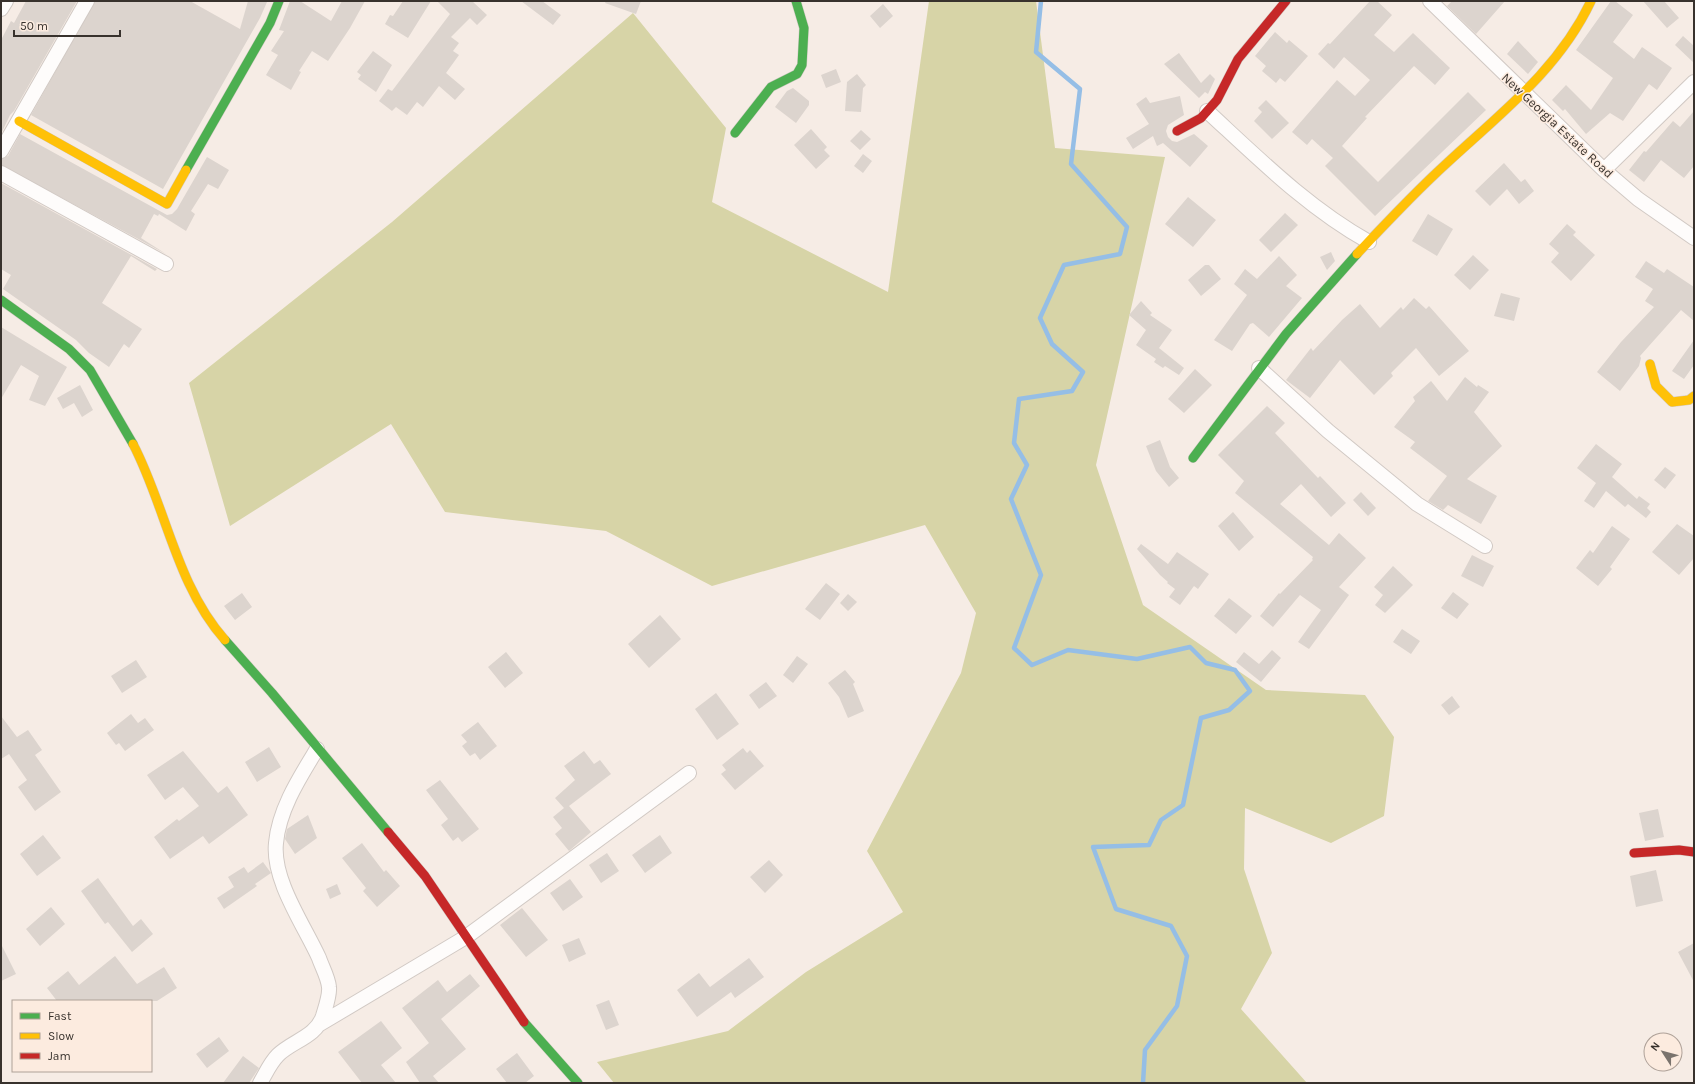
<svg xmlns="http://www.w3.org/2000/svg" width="1695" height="1084" font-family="Karla,sans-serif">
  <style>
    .green { fill: #d7d4a7 }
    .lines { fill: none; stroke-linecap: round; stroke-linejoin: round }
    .stream { stroke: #95bee6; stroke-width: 4.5 }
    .building { fill: #dcd4ce }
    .street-casing { stroke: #d1c9c4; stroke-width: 16 }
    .fast-casing { stroke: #d1c9c4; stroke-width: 10 }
    .slow-casing { stroke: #d1c9c4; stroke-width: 10 }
    .jam-casing { stroke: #d1c9c4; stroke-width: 10 }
    .street { stroke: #fefcfb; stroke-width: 14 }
    .fast { stroke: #4caf50; stroke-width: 9 }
    .slow { stroke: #ffc107; stroke-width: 9 }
    .jam { stroke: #c62828; stroke-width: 9 }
    .labels { text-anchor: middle; stroke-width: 3; stroke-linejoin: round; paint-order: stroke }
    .street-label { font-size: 13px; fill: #38322d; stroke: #fcebdf }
  </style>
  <rect width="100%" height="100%" fill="#f6ece5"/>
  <path class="green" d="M929,1H1036L1055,148L1165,157L1096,465L1143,605L1266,690L1365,695L1394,737L1384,816L1331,843L1245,808L1244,869L1272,953L1241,1009L1307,1083H614L597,1062L728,1031L806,972L903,912L867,851L961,673L976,613L925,525L712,586L606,531L445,512L391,424L230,526L189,383L392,222L633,13L726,128L712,202L888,292Z"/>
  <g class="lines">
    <path class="stream" d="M1041,1L1036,52L1080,89L1071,164L1127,227L1120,254L1064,265L1040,318L1052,344L1083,372L1072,391L1019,399L1014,443L1027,465L1011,499L1041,575L1014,648L1032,665L1068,650L1137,659L1190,647L1206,663L1235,670L1250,691L1229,710L1201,718L1183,805L1161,820L1149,845L1093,847L1116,909L1171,926L1187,956L1177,1006L1145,1050L1143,1083"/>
  </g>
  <path class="building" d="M26,1H77L14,111L10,115L1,134V40L11,21L14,23Z
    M95,1H190L240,29L248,1L267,2L260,18L163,189L31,115Z
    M290,1H300L331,21L342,1H365L350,28L328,61L312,51L299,71L301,72L291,90L266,75L278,55L271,51L284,31L279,30Z
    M403,1H431L408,38L385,24L390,15L393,16Z
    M437,1H472L487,15L477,25L470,18L451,37L459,43L453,51L459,55L446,73L465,89L455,100L439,86L423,107L417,102L407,115L396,107L392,111L379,101L388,89L392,91L450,14Z
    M521,1H542L561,15L553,25Z
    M606,1H641L636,14L605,3Z
    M1370,1H1377L1392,15L1374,35L1394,52L1413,33L1450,68L1435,85L1414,66L1365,117L1367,118L1342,146L1378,182L1468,92L1486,110L1375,216L1325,166L1333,158L1312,139L1307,145L1292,132L1337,80L1355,96L1370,80L1344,57L1334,69L1318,54L1328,43L1330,44Z
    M1452,1H1505L1476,34L1447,6Z
    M1611,1H1615L1633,15L1613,42L1634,59L1642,47L1672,68L1657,90L1649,84L1623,121L1610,113L1586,134L1565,109L1563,111L1552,100L1566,85L1591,110L1613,78L1576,50Z
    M1643,1H1664L1679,18L1667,28Z
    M883,4L893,16L880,28L870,16Z
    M1275,32L1287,43L1289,40L1308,56L1285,82L1280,78L1276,83L1262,71L1266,66L1255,56Z
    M1683,36L1694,46V63L1675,45Z
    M1518,41L1538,62L1528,74L1507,54Z
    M373,51L392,65L376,92L358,79L361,75L357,72Z
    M1179,53L1201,83L1210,74L1215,79L1208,94L1205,92L1199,98L1164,64Z
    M836,69L841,82L826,88L821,75Z
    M857,74L866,85L863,88L861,112L845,111L847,82Z
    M793,88L809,101V105L796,123L775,107L787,91Z
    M1180,96L1184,115L1168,125L1166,131L1168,137L1172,141L1177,142L1194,134L1208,146L1190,167L1163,143L1157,146L1153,136L1133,149L1126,138L1149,124L1136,104L1146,97L1150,103Z
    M1266,100L1289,123L1272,139L1254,121L1262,112L1258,108Z
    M1694,111V166L1684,178L1661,160L1644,182L1629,170L1644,151L1646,152L1673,121L1680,127Z
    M811,129L827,147L824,150L830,156L816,169L794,145Z
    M861,130L871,139L860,150L850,141Z
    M20,134L167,215L172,214L177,209L207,157L229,170L218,189L208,184L191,211L195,214L186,231L159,214L158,216L154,214L141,238L166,254L1,165V159L8,156Z
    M863,154L872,161L863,173L854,166Z
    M1504,163L1521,182L1525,179L1534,191L1519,204L1507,189L1490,206L1475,191Z
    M1,183L157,269L155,271L131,256L102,303L142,329L129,348L124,344L109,367L89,353L76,340L3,289L11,275L1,269Z
    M1188,197L1216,220L1193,247L1165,224Z
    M1285,213L1298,225L1271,252L1259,240Z
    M1428,214L1453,229L1437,256L1412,241Z
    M1567,224L1576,232L1573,235L1595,255L1571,281L1551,262L1559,253L1549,244Z
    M1331,252L1335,261L1327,270L1320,257Z
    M1473,255L1489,270L1470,290L1454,275Z
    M1279,256L1297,275L1286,286L1302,298L1269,337L1253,323L1250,324L1232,351L1214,340L1247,295L1234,284L1245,269L1257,279Z
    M1646,261L1664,273L1667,269L1694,287V321L1681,310L1640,356L1641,358L1639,366L1620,391L1597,372L1621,342L1654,307L1645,301L1653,289L1635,277Z
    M1205,265H1209L1221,279L1201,296L1188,280Z
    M1501,293L1520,298L1514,321L1494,316Z
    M1414,298L1426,309L1429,306L1469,351L1439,376L1416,348L1391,373L1393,376L1374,395L1340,360L1310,398L1286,380L1311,348L1313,351L1342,320L1360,304L1380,328L1401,307L1403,310Z
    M1141,301L1152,313L1150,315L1172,330L1159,348L1184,368L1179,375L1165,366L1163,368L1154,362L1156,359L1136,345L1146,330L1129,315Z
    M1,327L67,367L45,406L29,400L39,376L21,365L1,399Z
    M1694,340V365L1684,379L1672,371Z
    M1195,369L1212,385L1184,413L1168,399Z
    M1465,377L1477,387L1478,385L1489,392L1474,412L1502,446L1467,479L1497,496L1481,524L1448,505L1443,510L1428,501L1447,476L1410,448L1415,442L1394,427L1415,401L1413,397L1431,381L1447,401Z
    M80,385L93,410L82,417L74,403L63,409L57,398Z
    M1267,406L1285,423L1275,433L1318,478L1320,476L1346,503L1331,517L1301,484L1280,504L1329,545L1339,533L1366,558L1339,587L1349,595L1309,649L1298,642L1321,610L1300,595L1273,627L1260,616L1279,593L1280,594L1313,560L1312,559L1313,557L1235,493L1244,481L1218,455Z
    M1160,440L1170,467L1179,478L1169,487L1156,471L1146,446Z
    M1596,444L1622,464L1612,477L1637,499L1639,496L1650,504L1647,508L1651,512L1646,518L1628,504L1625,507L1606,491L1594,508L1584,501L1596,483L1577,468Z
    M1665,467L1676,475L1665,489L1654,480Z
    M1361,492L1376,508L1368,516L1353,500Z
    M1233,512L1254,537L1239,551L1218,526Z
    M1677,524L1694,536V558L1679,575L1652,552Z
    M1612,526L1630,539L1610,567L1612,569L1598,586L1576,568L1590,550L1593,553Z
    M1141,544L1168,564L1177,552L1209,574L1198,589L1194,586L1180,605L1169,597L1175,589L1167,583L1168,582L1160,575L1137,549Z
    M1472,555L1494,566L1483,587L1461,576Z
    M1393,566L1413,585L1385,613L1375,605L1383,595L1374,587Z
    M826,583L840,594L820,620L805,609Z
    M1453,592L1469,604L1457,619L1441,608Z
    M242,593L252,607L235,620L224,606Z
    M848,594L857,602L848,611L840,603Z
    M1229,598L1252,616L1236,634L1214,616Z
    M660,615L681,639L649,668L628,644Z
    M1402,629L1420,641L1411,654L1393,642Z
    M1272,650L1281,658L1261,682L1236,662L1244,652L1259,664Z
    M506,652L523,673L505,688L488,667Z
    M797,656L808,664L793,683L783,675Z
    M136,660L147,677L122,693L111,676Z
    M845,670L855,682L853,684L864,711L848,718L839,697L828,683Z
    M766,682L777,696L759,709L749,695Z
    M716,693L739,724L717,740L695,709Z
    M1452,696L1460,707L1449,715L1441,705Z
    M131,714L138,723L145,718L154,730L125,751L119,743L116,745L107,733Z
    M1,716L17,737L28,730L42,750L35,755L61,792L35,811L18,787L27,780L9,754L1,759Z
    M478,722L497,746L480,760L475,753L470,756L462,746L467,742L461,735Z
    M269,747L281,767L257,782L245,762Z
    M743,748L747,753L750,750L764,766L735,790L721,774L726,770L722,765Z
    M183,751L218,793L227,786L248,815L209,844L203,836L170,859L154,837L177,819L179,821L199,806L183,787L165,800L147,775Z
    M584,751L594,764L600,760L611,774L569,806L591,832L569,851L555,834L562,828L553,817L564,808L555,798L575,780L564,766Z
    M440,780L479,829L462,842L458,837L453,841L441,825L448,819L426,790Z
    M1658,809L1664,837L1645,841L1639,813Z
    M308,815L317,838L295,854L285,839L287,829Z
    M43,835L61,858L37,876L20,854Z
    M660,835L672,853L645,873L632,855Z
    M362,843L384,872L386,870L400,886L377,907L363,891L366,888L342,858Z
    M607,853L619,871L601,883L589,865Z
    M769,860L783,875L765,893L750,877Z
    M263,862L271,873L255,884L257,886L224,909L217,898L234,887L228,877L244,867L248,873Z
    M1656,870L1663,901L1636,907L1630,876Z
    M98,878L133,926L141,919L153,934L132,952L108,922L105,924L81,891Z
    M570,879L583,897L563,911L550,893Z
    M337,884L341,894L330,899L326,889Z
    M51,907L65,924L40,946L26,929Z
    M522,908L548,940L526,957L500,925Z
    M579,938L586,954L569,962L562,945Z
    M1694,943V982L1678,952Z
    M1,944L16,974L1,981Z
    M115,956L137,984L164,967L177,988L157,1001H57L47,988L68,971L79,985Z
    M749,958L764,977L735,998L731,992L697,1017L677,990L699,973L710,987Z
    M470,974L480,986L441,1019L466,1049L433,1076L439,1083H420L406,1062L429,1043L402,1008L438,980L447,992Z
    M609,1000L619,1025L606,1030L596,1005Z
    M381,1021L402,1048L381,1065L396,1083H362L338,1052Z
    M219,1037L229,1051L207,1068L196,1054Z
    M517,1053L534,1076L525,1083H507L496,1069Z
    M243,1056L259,1068L249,1083H223Z"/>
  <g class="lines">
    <defs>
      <path id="street" d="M1430,1L1604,170L1638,199L1694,238
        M1,9L6,1
        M1207,111C1258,158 1308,208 1369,242
        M1,151L87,1
        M1604,170L1694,82
        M1,173L166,264
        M1259,368L1328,431L1417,504L1485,546
        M320,1024L466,937L689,773
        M260,1083C266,1073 270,1063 278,1055C292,1041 316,1037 323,1016C325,1009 330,995 329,987C328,977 322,967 319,958C304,925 272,880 276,843C279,809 300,777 317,749"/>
      <path id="fast" d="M735,133L771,87L797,74L802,65L804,28L796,1
        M186,170L270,23L279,1
        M1,300L69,349L90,370L133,444
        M1193,458L1286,334L1357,254
        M225,640L272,693L388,832
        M524,1022L578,1083"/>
      <path id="slow" d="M19,121L167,204L186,170
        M1357,254C1386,223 1415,192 1447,163C1501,113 1559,69 1591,1
        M1650,364L1656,386L1672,402L1689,400L1694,396
        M133,444C166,507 176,585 225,640"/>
      <path id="jam" d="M1177,131L1201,118L1217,100L1238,59L1286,1
        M388,832L425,876L524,1022
        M1634,853L1679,850L1694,852"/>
    </defs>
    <use href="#street" class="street-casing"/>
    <use href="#fast" class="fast-casing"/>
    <use href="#slow" class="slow-casing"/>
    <use href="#jam" class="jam-casing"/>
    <use href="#street" class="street"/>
    <use href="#fast" class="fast"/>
    <use href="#slow" class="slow"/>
    <use href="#jam" class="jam"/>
  </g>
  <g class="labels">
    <g class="street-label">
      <text transform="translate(1558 125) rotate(43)" y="5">New Georgia Estate Road</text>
    </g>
  </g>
  <rect width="1695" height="1084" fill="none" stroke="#38322d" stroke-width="4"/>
  <rect x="12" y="1000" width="140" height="72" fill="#fcebdf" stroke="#aea198"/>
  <rect x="20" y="1013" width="20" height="6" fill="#4caf50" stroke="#aea198"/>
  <text x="48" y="1020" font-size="12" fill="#38322d">Fast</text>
  <rect x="20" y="1033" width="20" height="6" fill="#ffc107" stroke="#aea198"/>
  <text x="48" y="1040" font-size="12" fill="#38322d">Slow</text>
  <rect x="20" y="1053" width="20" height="6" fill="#c62828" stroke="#aea198"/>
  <text x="48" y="1060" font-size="12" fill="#38322d">Jam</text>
  <g transform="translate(1663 1052) rotate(306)"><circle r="19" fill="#fcebdf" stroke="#aea198"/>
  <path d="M0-3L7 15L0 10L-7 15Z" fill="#7a736d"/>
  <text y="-6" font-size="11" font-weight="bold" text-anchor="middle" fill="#38322d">N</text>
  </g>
  <path d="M14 30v6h106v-6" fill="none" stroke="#38322d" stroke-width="2"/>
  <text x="20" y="30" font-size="12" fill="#38322d" stroke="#fcebdf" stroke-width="3" paint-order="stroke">50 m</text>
</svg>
